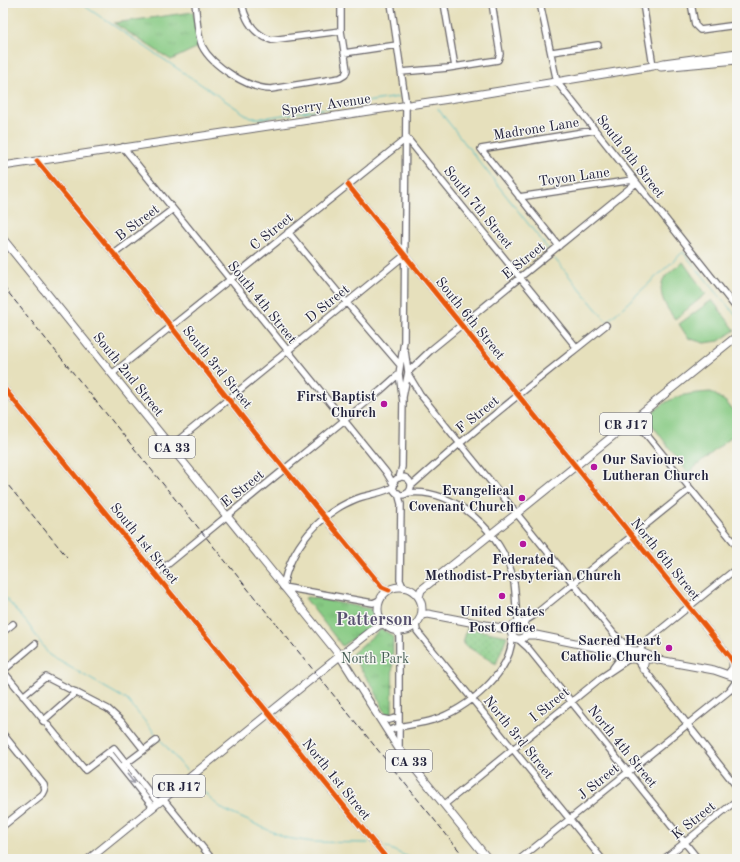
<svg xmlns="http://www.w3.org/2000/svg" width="740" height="862" font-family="'Old Standard TT',serif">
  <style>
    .grass { fill: url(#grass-dots); stroke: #54765f }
    .park { fill: url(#park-tufts); stroke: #54765f }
    .pitch { fill: #87ca83; stroke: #54765f }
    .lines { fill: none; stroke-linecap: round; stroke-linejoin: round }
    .stream { stroke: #4ab9c2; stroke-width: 1 }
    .minor-casing { stroke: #676468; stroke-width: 8 }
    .major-casing { stroke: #676468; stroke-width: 9 }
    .minor { stroke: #fff; stroke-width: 5.5 }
    .major { stroke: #fff; stroke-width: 7 }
    .rail { stroke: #22223b; stroke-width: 1; stroke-dasharray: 6 3; stroke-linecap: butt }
    .cycleway-casing { stroke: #f6f6f2; stroke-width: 8 }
    .cycleway { stroke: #e8590c; stroke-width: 5 }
    .oneway { stroke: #9c9ca7 }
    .poi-dot { fill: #b5179e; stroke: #f6f6f2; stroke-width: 1.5 }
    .labels { text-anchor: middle; stroke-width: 3; stroke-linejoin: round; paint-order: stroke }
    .shield { fill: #f6f6f2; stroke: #626272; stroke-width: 1 }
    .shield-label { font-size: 13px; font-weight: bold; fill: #22223b }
    .street-label { font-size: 14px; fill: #22223b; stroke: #f6f6f2 }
    .poi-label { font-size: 14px; font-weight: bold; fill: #22223b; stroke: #f6f6f2; text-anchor: end }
    .park-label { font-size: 14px; fill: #455d54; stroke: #f6f6f2 }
    .district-label { font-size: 18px; font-weight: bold; fill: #57516f; stroke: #f6f6f2 }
  </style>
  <defs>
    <pattern id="grass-dots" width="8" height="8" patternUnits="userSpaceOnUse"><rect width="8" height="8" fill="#87ca83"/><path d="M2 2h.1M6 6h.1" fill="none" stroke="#74ad72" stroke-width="1.8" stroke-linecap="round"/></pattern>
    <pattern id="park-tufts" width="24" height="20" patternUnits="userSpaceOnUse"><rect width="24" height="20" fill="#87ca83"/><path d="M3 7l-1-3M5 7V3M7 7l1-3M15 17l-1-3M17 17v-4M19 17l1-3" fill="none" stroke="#74ad72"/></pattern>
  </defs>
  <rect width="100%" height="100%" fill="#f6f6f2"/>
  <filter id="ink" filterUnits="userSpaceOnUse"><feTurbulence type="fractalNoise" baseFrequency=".025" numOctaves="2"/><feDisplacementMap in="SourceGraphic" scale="8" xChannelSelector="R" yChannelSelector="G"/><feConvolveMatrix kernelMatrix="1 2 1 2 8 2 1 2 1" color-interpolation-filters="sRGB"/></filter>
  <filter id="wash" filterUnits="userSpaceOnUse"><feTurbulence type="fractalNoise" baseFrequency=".012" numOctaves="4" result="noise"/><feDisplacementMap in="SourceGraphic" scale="16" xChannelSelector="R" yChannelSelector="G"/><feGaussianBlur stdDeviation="0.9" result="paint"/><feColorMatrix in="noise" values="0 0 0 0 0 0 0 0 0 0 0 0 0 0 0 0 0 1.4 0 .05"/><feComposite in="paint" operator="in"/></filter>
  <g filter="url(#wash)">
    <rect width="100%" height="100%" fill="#e6e0bc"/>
    <path class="grass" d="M467,628L507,636L496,664L463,644Z"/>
    <path class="park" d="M193,12L200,46L171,60L114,23Z
      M308,597L371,609L376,623L342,646L305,598Z
      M381,629L393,636L392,715L386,714L373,687L351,655Z"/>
    <path class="pitch" d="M683,262L706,294L675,319C667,309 657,294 663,280C666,274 677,267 683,262Z
      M712,300L735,330L719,341L704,343L688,338L679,324Z
      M711,392L726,402L737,415V432L688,473L647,418C669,396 681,394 711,392Z"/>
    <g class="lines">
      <path class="stream" d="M80,3L251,118H264L398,97
        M438,109L548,249
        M555,259L607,322L683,252L737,317
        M3,595L28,624L49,655L127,700L186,770
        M197,782L209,798L224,810L286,838L313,842L368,843
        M386,847L412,859"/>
    </g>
  </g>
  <g filter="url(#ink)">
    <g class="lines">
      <defs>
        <path id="minor" d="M195,3C197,17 197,33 202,46C212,66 249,89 271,89L340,78L345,75L347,70L341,31V3
          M242,3C245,20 254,34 271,40L341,31
          M391,3L406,105L404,341L399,374L403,402
          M444,3L455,67
          M540,3L557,82L737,309
          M643,3L653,66
          M691,3L695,25L700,30L737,25
          M552,52L598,45
          M344,53L397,45
          M401,72L448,68L498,60L500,54L492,3
          M407,138L577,348
          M123,147L386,472L394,485
          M37,161L114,254L255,433L382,587L389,590
          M348,185L730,657L737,669
          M519,197L633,180
          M288,232L346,302L400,365
          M559,246L481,149L595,130
          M114,254L173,209
          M408,372L432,349L636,183
          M113,373L407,138
          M408,374L420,394L614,634L624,649
          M3,387L387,859
          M633,418L737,546
          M171,446L405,255
          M393 486a9 9 0 1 1 18 0a9 9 0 1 1-18 0Z
          M399,478L402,467L403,397L408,372L405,351
          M411,486C473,430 540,378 606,325
          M398,493L401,504L400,580L403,587
          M407,493C456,487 502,534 513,578C517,593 514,609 519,623
          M156,574L380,391L399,374
          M380,600L373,603L283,587C290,548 320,513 356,499C368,494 384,494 394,486
          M416,624L417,631L602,859
          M520,624L533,616L690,489
          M396,630L399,636V748
          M3,632L13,624
          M614,634L630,649
          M518,639L528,648L698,859
          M639,651L645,642L737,568
          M636,659L737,787
          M613,668L622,656
          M3,671L85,770L114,748L158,803
          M3,671L35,644
          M729,691L737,680
          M23,696L46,677L108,709L121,721L144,750
          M380,718L389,720L399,717
          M43,721L76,692
          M388,731C401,724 418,725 433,720C466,710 513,673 512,635
          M3,734L44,785L45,790L43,794L3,826
          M109,752L153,807
          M124,765L156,741
          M163,799L212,859
          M445,804L602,677L629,659
          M520,859L729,691L737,686
          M664,859L737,800"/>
        <path id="major" d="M661,67L737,60
          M3,166L469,96L653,66L664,63L737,53
          M3,239L340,656L399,749L488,859
          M378 609a22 22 0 1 1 44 0a22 22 0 1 1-44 0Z
          M419,597L421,590L465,555L737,336
          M421,615L428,614L501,628H512
          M511 631a8 8 0 1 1 16 0a8 8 0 1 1-16 0Z
          M525,635H536L599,648L629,659H651
          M599,648L639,651L659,660L714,670L737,678
          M643,669L645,659
          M730,672L733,668V664
          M89,859L346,651L379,625L385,624"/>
      </defs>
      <use href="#minor" class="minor-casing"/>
      <use href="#major" class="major-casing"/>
      <use href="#minor" class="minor"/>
      <use href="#major" class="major"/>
      <path class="rail" d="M3,286L466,859
        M3,479L67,557"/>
      <defs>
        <path id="cycleway" d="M37,161L114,254L255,433L382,587L389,590
          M348,185L730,657L737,669
          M3,387L387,859"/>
      </defs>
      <use href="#cycleway" class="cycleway-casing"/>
      <use href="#cycleway" class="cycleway"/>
    </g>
    <defs><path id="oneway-shaft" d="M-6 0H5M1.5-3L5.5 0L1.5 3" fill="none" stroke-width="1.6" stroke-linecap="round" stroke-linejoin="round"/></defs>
    <use class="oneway" href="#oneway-shaft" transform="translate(131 779) rotate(51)"/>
  </g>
  <g class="poi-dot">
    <circle cx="384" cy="404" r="4"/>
    <circle cx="594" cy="467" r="4"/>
    <circle cx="522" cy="498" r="4"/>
    <circle cx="523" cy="544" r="4"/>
    <circle cx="502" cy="596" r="4"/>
    <circle cx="669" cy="648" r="4"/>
  </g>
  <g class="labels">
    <g class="shield">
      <rect x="600" y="413" width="52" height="22" rx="3"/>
      <rect x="149" y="436" width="46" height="22" rx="3"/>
      <rect x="386" y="750" width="46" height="22" rx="3"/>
      <rect x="153" y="775" width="52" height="22" rx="3"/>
    </g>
    <g class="shield-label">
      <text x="626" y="429">CR J17</text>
      <text x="172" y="452">CA 33</text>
      <text x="409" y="766">CA 33</text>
      <text x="179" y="791">CR J17</text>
    </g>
    <g class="street-label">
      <text transform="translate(326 104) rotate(-8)" y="5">Sperry Avenue</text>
      <text transform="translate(536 128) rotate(-9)" y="5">Madrone Lane</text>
      <text transform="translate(631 156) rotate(52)" y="5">South 9th Street</text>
      <text transform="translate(574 176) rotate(-8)" y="5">Toyon Lane</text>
      <text transform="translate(479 207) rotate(51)" y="5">South 7th Street</text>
      <text transform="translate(137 222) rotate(-37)" y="5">B Street</text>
      <text transform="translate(271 231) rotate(-39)" y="5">C Street</text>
      <text transform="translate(523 260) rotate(-39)" y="5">E Street</text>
      <text transform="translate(263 302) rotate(51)" y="5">South 4th Street</text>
      <text transform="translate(327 303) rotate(-39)" y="5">D Street</text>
      <text transform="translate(471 318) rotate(51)" y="5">South 6th Street</text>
      <text transform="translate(218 367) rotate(51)" y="5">South 3rd Street</text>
      <text transform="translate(129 374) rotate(51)" y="5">South 2nd Street</text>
      <text transform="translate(477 414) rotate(-39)" y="5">F Street</text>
      <text transform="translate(242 488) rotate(-39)" y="5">E Street</text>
      <text transform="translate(145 543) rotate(51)" y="5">South 1st Street</text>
      <text transform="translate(666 559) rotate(51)" y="5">North 6th Street</text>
      <text transform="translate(549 704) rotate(-39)" y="5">I Street</text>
      <text transform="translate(519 737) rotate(51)" y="5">North 3rd Street</text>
      <text transform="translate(623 746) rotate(51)" y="5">North 4th Street</text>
      <text transform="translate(337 779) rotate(51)" y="5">North 1st Street</text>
      <text transform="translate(598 781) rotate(-39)" y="5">J Street</text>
      <text transform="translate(693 820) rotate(-39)" y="5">K Street</text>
    </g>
    <g class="poi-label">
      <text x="376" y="401">First Baptist<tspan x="376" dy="16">Church</tspan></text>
      <text x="602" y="464" text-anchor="start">Our Saviours<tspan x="602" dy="16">Lutheran Church</tspan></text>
      <text x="514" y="495">Evangelical<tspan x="514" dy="16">Covenant Church</tspan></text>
      <text x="523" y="564" text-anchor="middle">Federated<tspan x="523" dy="16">Methodist-Presbyterian Church</tspan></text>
      <text x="502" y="616" text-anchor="middle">United States<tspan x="502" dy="16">Post Office</tspan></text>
      <text x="661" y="645">Sacred Heart<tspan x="661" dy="16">Catholic Church</tspan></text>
    </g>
    <g class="park-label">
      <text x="375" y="663">North Park</text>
    </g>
    <g class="district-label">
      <text x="374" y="625">Patterson</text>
    </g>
  </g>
  <rect width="740" height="862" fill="none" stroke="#f6f6f2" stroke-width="16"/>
</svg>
